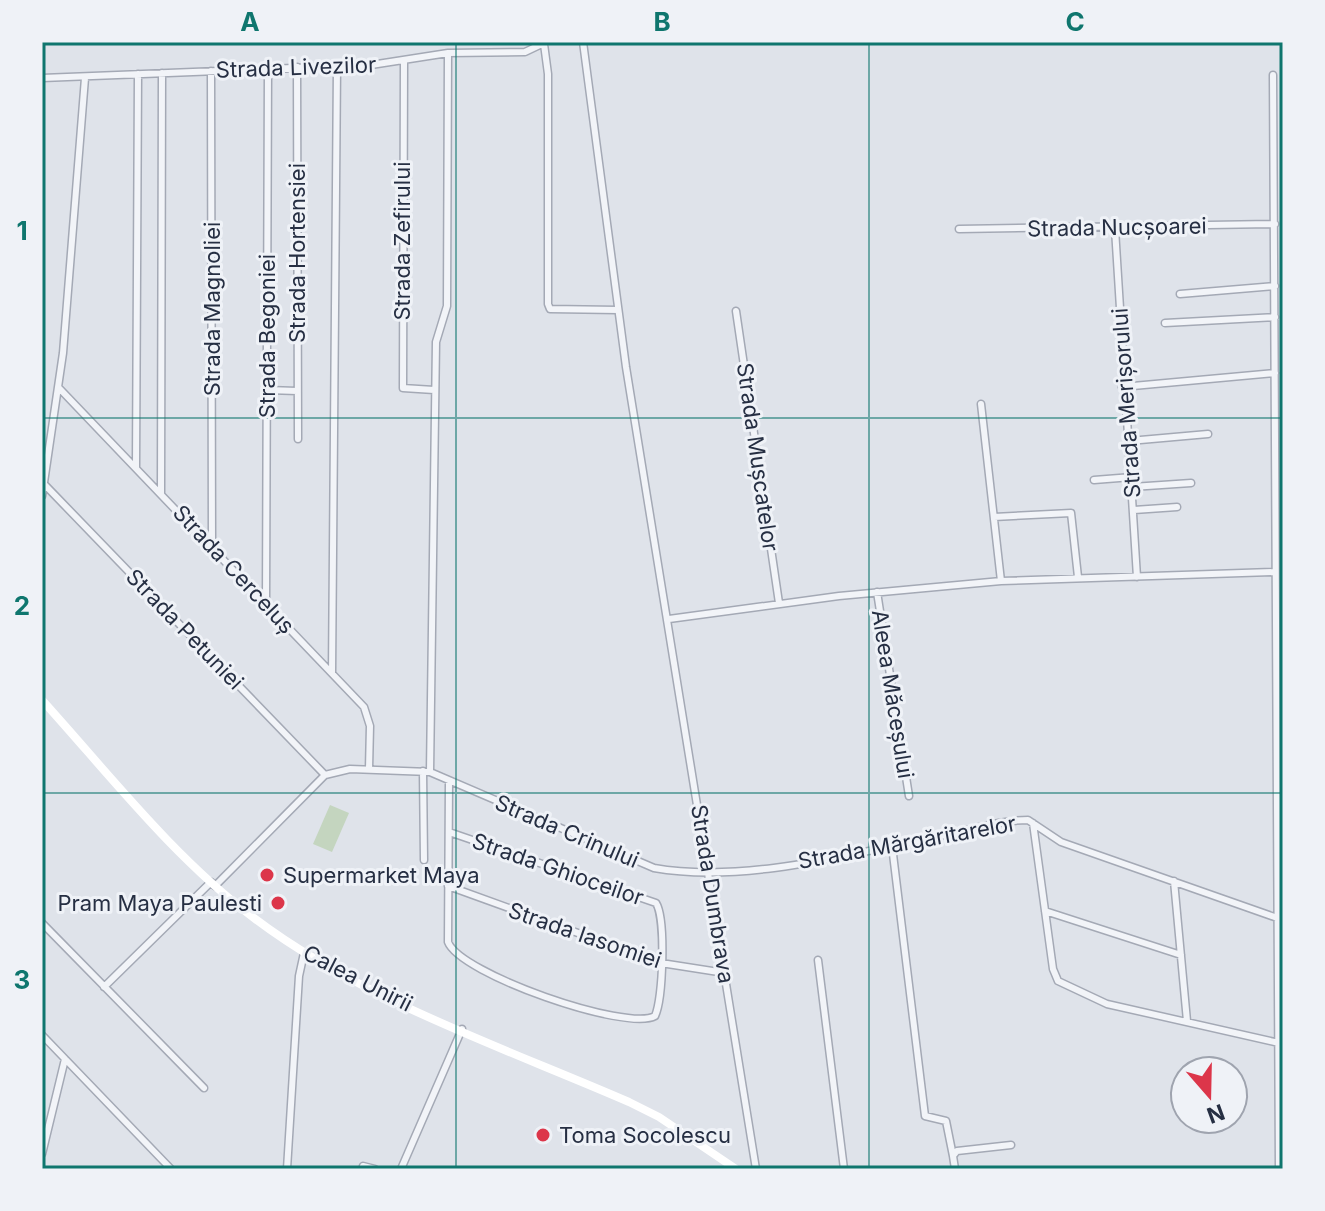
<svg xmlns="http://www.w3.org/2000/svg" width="1325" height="1211" font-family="Inter,sans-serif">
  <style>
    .green { fill: #c4d5bf }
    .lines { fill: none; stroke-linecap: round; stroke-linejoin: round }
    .minor-casing { stroke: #a4a9b5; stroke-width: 9 }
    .minor { stroke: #f2f4f8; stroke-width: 6 }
    .secondary { stroke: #fff; stroke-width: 8 }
    .grid { fill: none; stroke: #0f766e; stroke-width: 2; stroke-opacity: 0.55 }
    .poi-dot { fill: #dc364a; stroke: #eff2f7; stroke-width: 3 }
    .labels { text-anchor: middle; stroke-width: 6; stroke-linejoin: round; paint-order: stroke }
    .street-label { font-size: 22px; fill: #262f43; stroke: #eff2f7 }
    .poi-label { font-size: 22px; fill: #262f43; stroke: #eff2f7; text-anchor: start }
    .neatline { fill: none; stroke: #0f766e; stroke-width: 3 }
    .grid-label { font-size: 26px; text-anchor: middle; font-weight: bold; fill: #0f766e }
  </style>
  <rect width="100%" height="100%" fill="#dfe3ea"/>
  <path class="green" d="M330,805L349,813L332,852L313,844Z"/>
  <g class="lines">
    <defs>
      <path id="minor" d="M583,42L626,367L756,1169
        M544,44L548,74V304L550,309L618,310
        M404,61L403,388L434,390
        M297,67L298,439
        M211,71L212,547
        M1273,75L1279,1169
        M42,78L371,65L448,53L525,52L546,42
        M959,229L1275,224
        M1115,229L1137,577
        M1180,294L1275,286
        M736,311L779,603
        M1165,323L1275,317
        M1122,387L1275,373
        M59,388L364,707L370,726L369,769
        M268,390L297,391
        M981,404L1001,581
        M1129,441L1208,434
        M136,467L138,74
        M1094,480L1132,477
        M44,484L325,775
        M1132,487L1191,483
        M161,493L162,73
        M42,496L63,353L85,78
        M1134,510L1177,507
        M994,517L1071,513L1078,577
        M877,592L909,796
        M266,603L268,68
        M669,619L839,596L1001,581L1274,572
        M332,673L337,66
        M423,771L424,860
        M430,772L436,342L447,306L448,53
        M1033,823L1053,969L1058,981L1107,1004L1279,1043
        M449,832L656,903C666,919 663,999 655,1016C627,1032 460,974 448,942L449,781
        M892,846L925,1116L946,1121L953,1156
        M1174,881L1187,1021
        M215,886L325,775L350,769L430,772L654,868C745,884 854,853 944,835C971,830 1000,820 1028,820L1061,842L1283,920
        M448,886L661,963L725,973
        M1045,911L1181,955
        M42,923L204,1088
        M818,960L844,1169
        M104,987L211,882
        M42,1035L171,1169
        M42,1154L65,1059
        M363,1166L375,1169
        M287,1169L299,976L304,953
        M401,1169L462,1029
        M955,1169L953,1156L957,1151L1011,1145"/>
    </defs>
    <use href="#minor" class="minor-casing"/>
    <use href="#minor" class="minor"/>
    <path class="secondary" d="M42,700C109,774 174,858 254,918C362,1000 505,1048 629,1102L659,1117L736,1169"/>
  </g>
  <path class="grid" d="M456,42V1169M869,42V1169M42,418H1283M42,793H1283"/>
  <g class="poi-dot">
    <circle cx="267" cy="875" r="8"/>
    <circle cx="278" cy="903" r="8"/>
    <circle cx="543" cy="1135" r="8"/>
  </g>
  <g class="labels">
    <g class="street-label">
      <text transform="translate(296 67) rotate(-2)" y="8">Strada Livezilor</text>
      <text transform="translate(1117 227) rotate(-1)" y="8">Strada Nucșoarei</text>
      <text transform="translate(402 241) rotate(-90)" y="8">Strada Zefirului</text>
      <text transform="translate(297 253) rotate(-90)" y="8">Strada Hortensiei</text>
      <text transform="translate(212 309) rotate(-90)" y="8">Strada Magnoliei</text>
      <text transform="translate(267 336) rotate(-90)" y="8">Strada Begoniei</text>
      <text transform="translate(1126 403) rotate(-94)" y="8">Strada Merișorului</text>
      <text transform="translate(758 457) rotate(82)" y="8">Strada Mușcatelor</text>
      <text transform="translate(234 569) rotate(47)" y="8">Strada Cerceluș</text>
      <text transform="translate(185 629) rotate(46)" y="8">Strada Petuniei</text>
      <text transform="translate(893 694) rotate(81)" y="8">Aleea Măceșului</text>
      <text transform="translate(567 831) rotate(23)" y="8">Strada Crinului</text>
      <text transform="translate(907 842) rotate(-10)" y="8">Strada Mărgăritarelor</text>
      <text transform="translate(558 869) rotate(19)" y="8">Strada Ghioceilor</text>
      <text transform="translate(713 894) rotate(81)" y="8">Strada Dumbrava</text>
      <text transform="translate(585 935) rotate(19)" y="8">Strada Iasomiei</text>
      <text transform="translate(358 978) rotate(27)" y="8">Calea Unirii</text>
    </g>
    <g class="poi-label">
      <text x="283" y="883">Supermarket Maya</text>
      <text x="262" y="911" text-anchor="end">Pram Maya Paulesti</text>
      <text x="559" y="1143">Toma Socolescu</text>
    </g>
  </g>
  <rect width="1325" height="1211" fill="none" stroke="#eff2f7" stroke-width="88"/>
  <g transform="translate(1209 1095) rotate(160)"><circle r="38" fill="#eff2f7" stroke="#9fa4af" stroke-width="2"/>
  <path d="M0-6L14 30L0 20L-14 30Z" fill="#dc364a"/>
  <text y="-12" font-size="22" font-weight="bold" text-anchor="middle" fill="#262f43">N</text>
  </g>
  <rect x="44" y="44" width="1237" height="1123" class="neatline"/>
  <g class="grid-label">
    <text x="250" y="31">A</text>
    <text x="662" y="31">B</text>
    <text x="1075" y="31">C</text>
    <text x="22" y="240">1</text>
    <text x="22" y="615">2</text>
    <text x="22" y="989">3</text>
  </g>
</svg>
